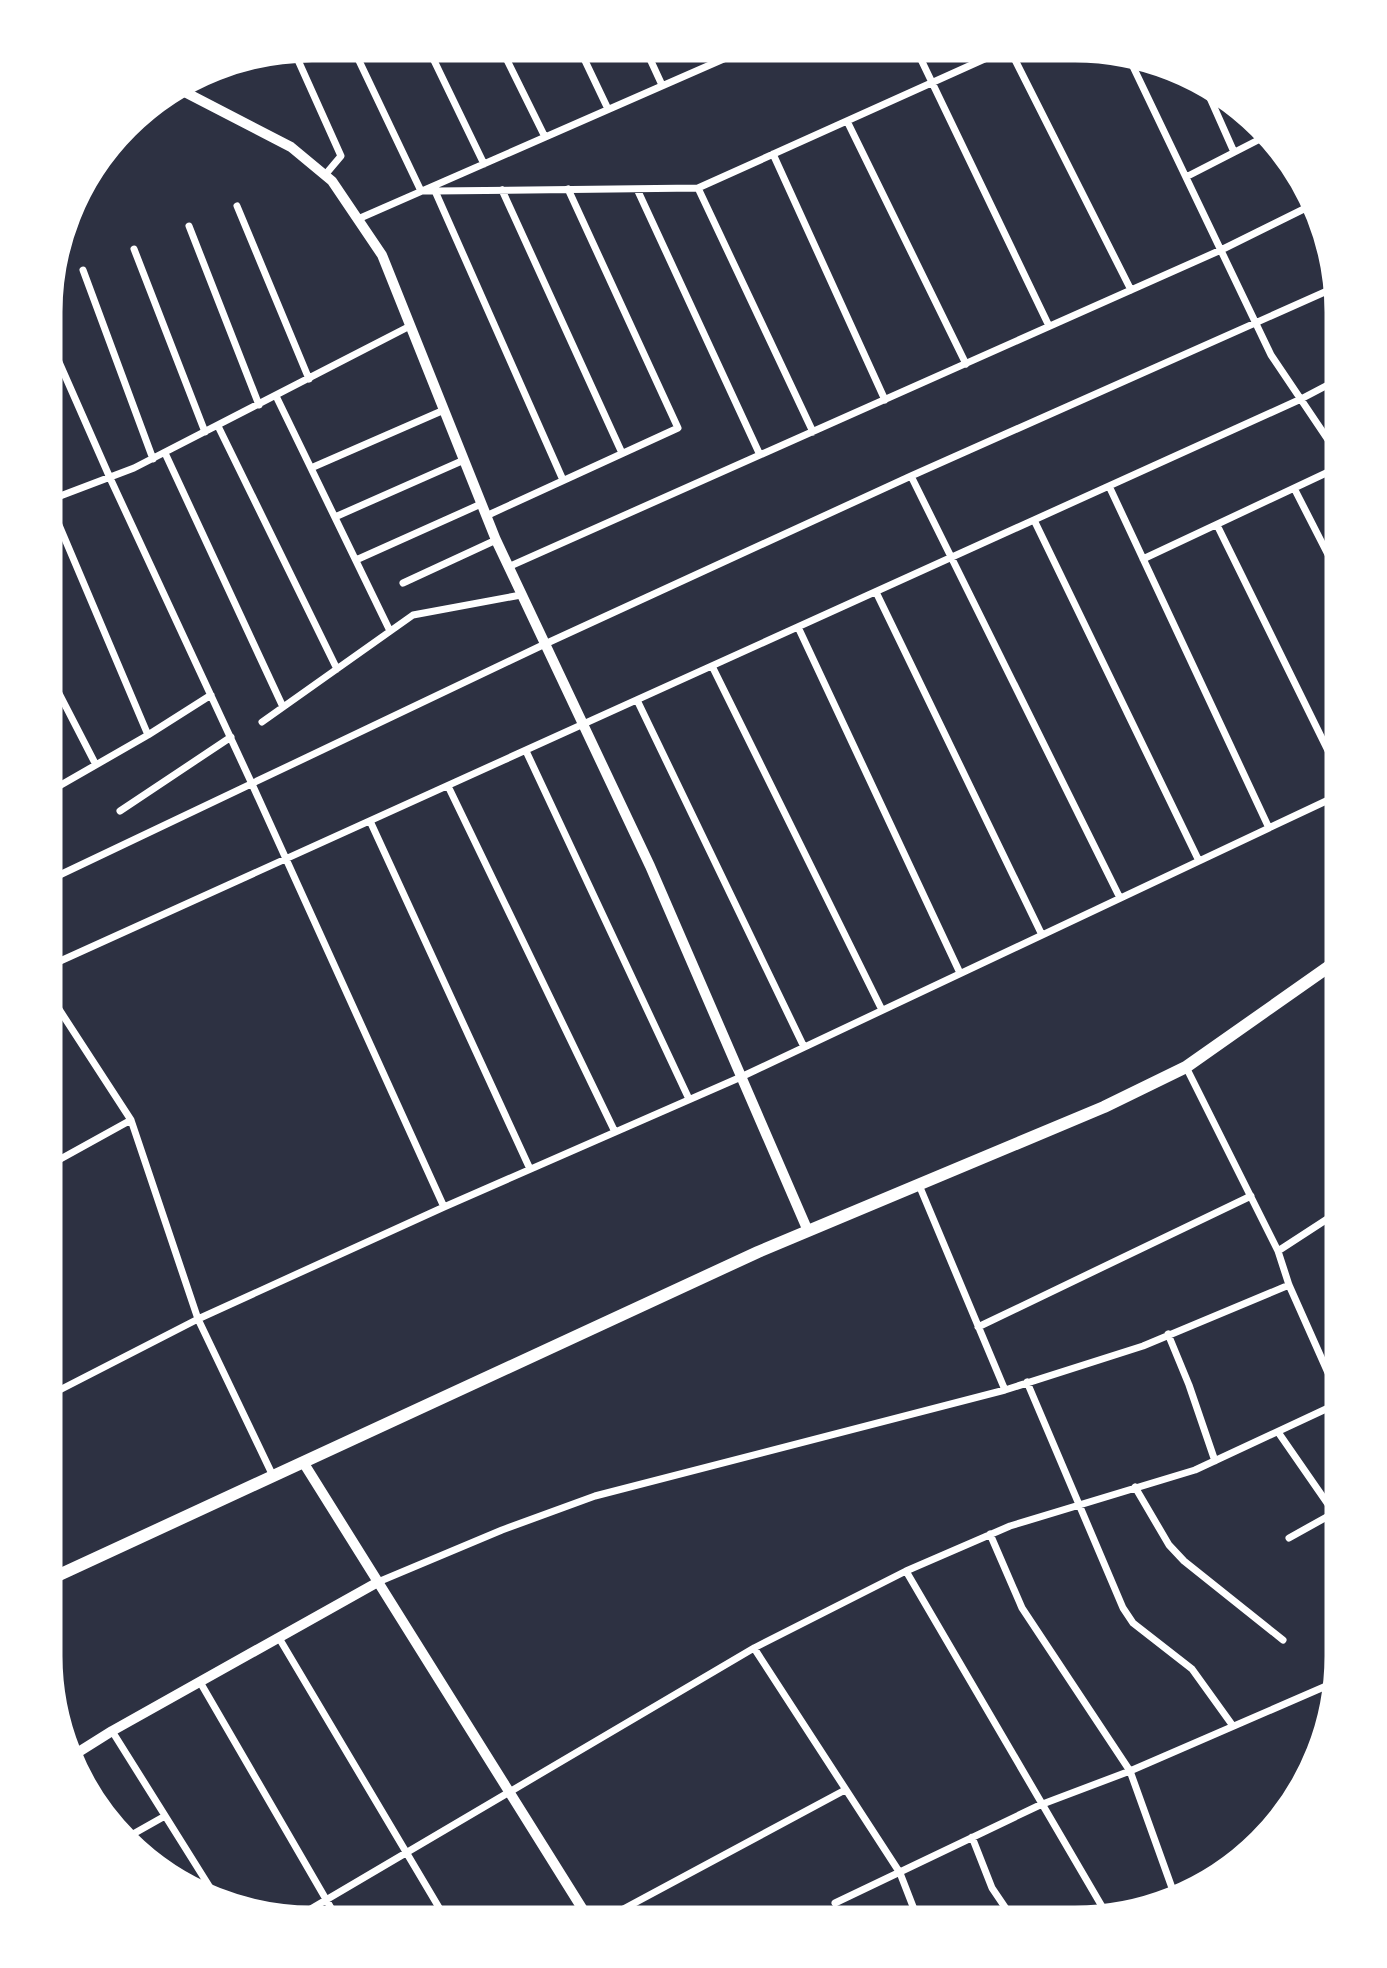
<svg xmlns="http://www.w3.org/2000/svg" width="1387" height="1968" font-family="'Fira Sans',sans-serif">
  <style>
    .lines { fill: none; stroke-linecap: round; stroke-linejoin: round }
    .minor { stroke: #fff; stroke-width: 7 }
    .tertiary { stroke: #fff; stroke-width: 10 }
    .secondary { stroke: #fff; stroke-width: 10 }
    .primary { stroke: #fff; stroke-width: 12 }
    .rim { fill: none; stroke: #fff; stroke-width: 9 }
  </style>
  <rect width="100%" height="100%" fill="#2d3142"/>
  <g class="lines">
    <path class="minor" d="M352,46L421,191H435L698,188L1009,48
      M427,46L484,164
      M500,46L545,137
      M578,46L608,109
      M644,46L662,85
      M714,47L720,60
      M915,47L1049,326
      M1009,48L1131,290
      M293,49L341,156L325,175
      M1126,52L1271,355L1341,459
      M1202,80L1234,152
      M847,121L966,364
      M773,154L885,400
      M1186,177L1266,136
      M698,188L813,432
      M637,189L760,455
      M502,190L622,453
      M435,191L563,480
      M237,206L309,379
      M358,219L751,47
      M189,226L259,405
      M134,249L205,432
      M83,270L153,459
      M48,337L110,478L252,784L444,1207
      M276,396L390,631
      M218,426L337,669
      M165,453L283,707
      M311,468L444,410
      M911,476L1120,898
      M1109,486L1269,828
      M1294,488L1341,580
      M48,499L148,735
      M47,501L134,468L410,326
      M486,516L678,428L568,189
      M335,517L464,460
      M1034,520L1199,861
      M1217,525L1341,777
      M1143,559L1341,466
      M356,560L481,504
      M508,567L1221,250L1316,203
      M403,583L496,540
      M876,592L1042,935
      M798,627L960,973
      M712,666L882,1010
      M47,670L96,765
      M637,700L804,1047
      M262,722L413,615L521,595
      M526,751L689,1099
      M448,786L615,1132
      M47,793L148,735L211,695
      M120,811L231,737
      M370,821L530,1169
      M47,881L545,644L911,476L1336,287
      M47,967L1301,399L1341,378
      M47,985L55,1003L131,1120L198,1319L273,1476
      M1186,1067L1278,1251L1289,1285L1341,1402
      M46,1167L131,1120
      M919,1185L1005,1390
      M1278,1251L1341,1210
      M978,1327L1251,1196
      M1168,1334L1189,1385L1215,1461
      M1027,1382L1123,1608L1133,1623L1192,1669L1233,1726
      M46,1397L198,1319L444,1207L741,1077L1341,794
      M1278,1432L1341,1523
      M1135,1487L1169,1545L1184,1561L1283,1640
      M990,1534L1022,1608L1130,1771L1176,1899
      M1289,1538L1341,1509
      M906,1571L1107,1915
      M378,1582L502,1530L595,1496L1005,1390L1143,1346L1289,1285
      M279,1638L447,1921
      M754,1648L900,1873L919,1922
      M200,1682L338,1920
      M112,1731L221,1905
      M972,1837L992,1888L1015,1922
      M126,1838L165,1816
      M835,1903L1040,1805L1130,1771L1340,1680
      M292,1920L754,1648L906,1571L1010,1526L1195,1470L1341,1402
      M601,1921L845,1790"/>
    <path class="tertiary" d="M177,88L291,147L332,181L382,255L496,540L650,866L808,1231
      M69,1758L112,1731L378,1582"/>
    <path class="secondary" d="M303,1462L590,1921"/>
    <path class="primary" d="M46,1581L758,1252L1104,1107L1186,1067L1341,958"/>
  </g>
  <path d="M0 0H1387V1968H0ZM312 58H1075A254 254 0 0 1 1329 312V1656A254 254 0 0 1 1075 1910H312A254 254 0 0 1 58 1656V312A254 254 0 0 1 312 58Z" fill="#fff" fill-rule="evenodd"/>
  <path class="rim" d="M312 58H1075A254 254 0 0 1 1329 312V1656A254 254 0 0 1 1075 1910H312A254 254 0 0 1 58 1656V312A254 254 0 0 1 312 58Z"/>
</svg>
